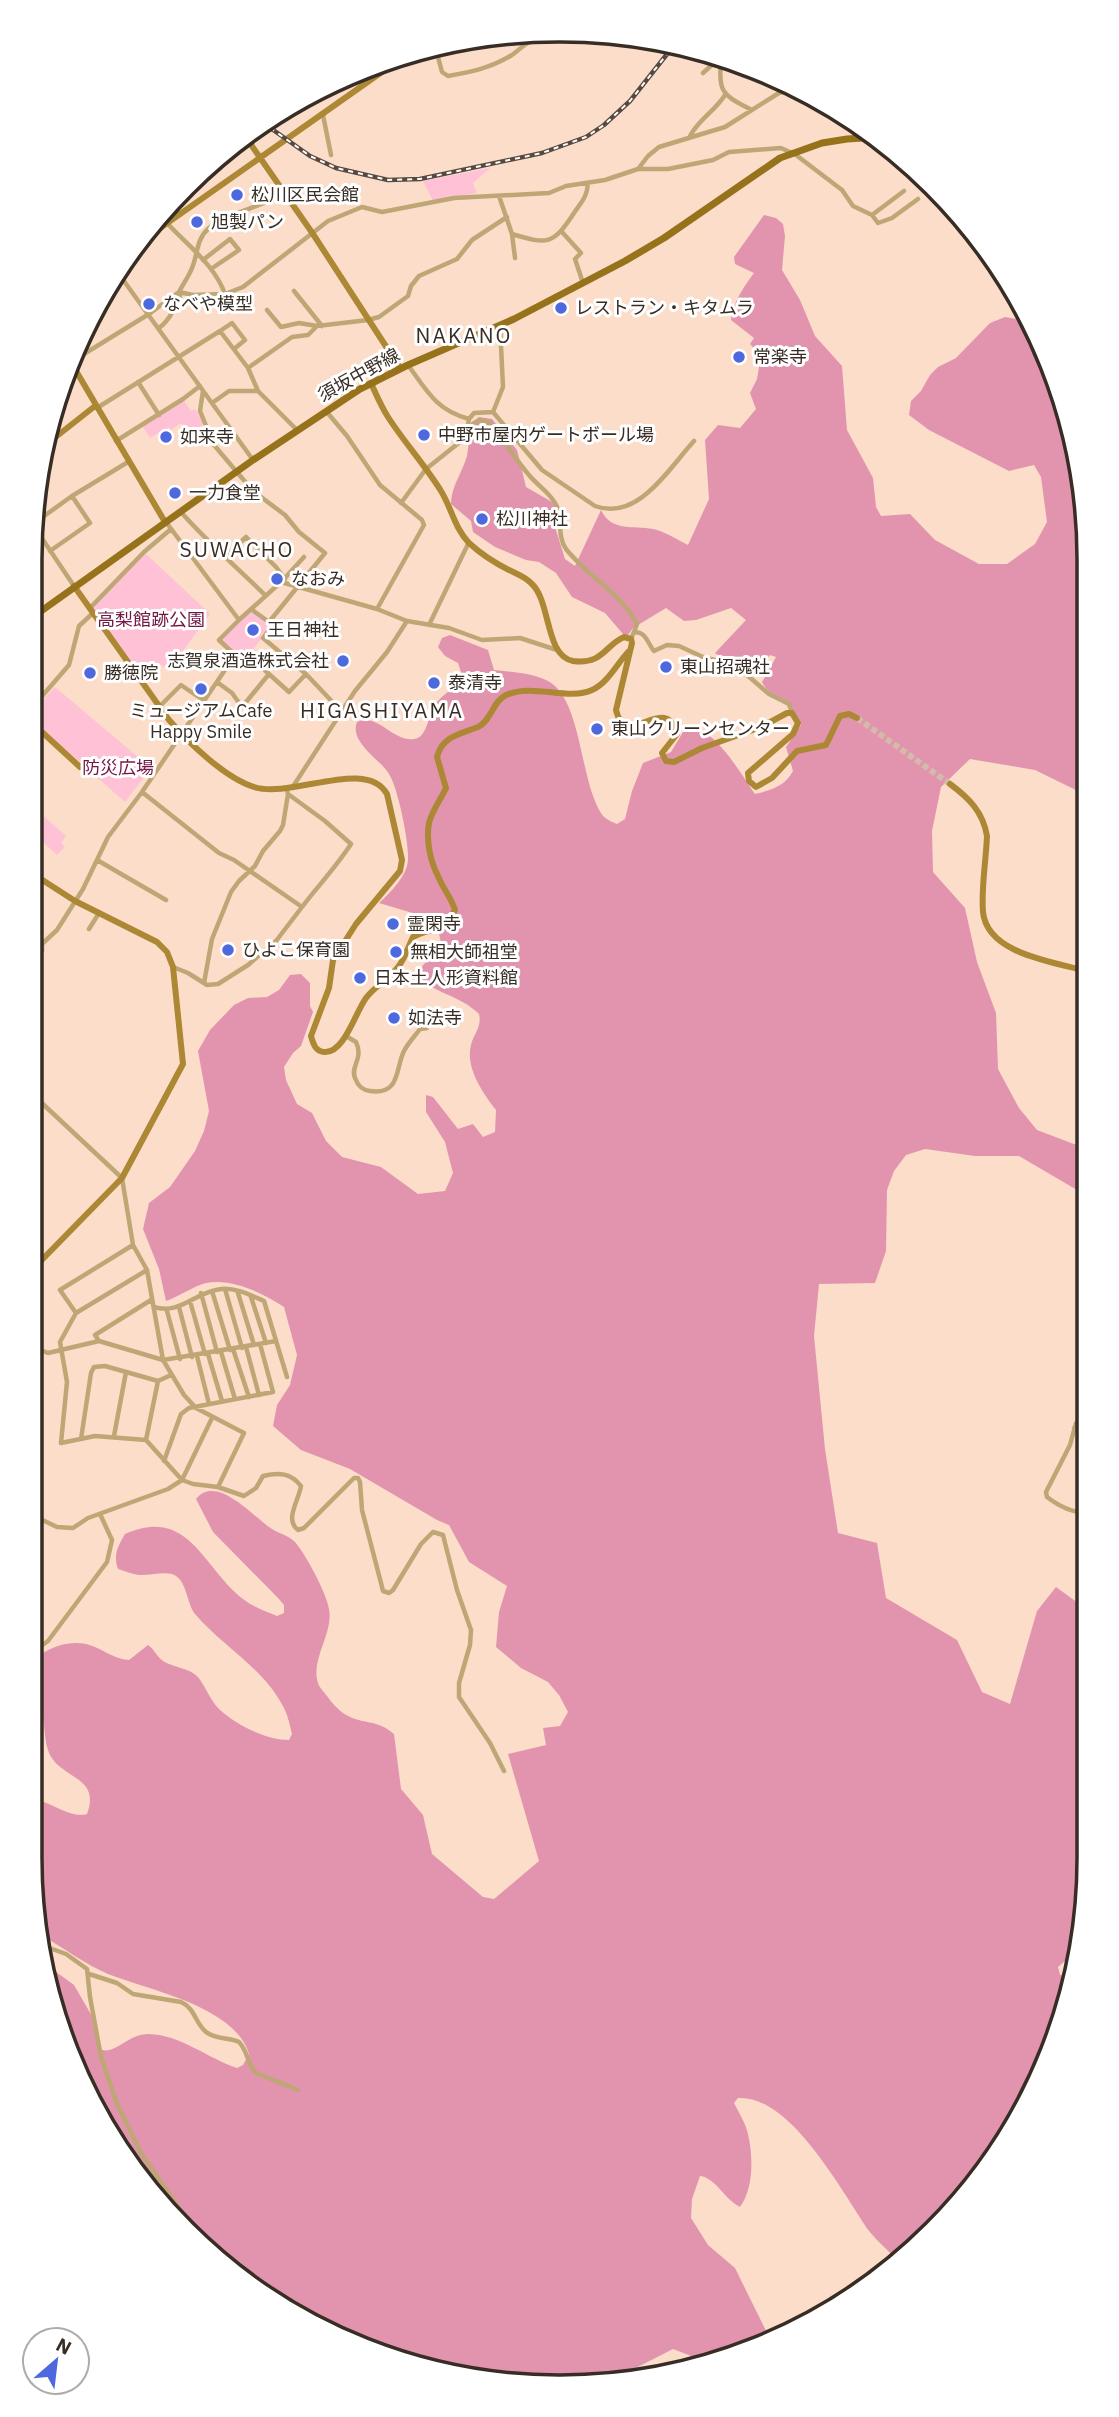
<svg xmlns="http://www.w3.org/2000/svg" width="1119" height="2417" font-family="'IBM Plex Sans','Noto Sans JP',sans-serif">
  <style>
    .green { fill: #ffc1d5 }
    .forest { fill: #e294af }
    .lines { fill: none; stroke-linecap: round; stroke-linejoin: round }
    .secondary-tunnel { stroke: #d4baa9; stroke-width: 6; stroke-dasharray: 6 3; stroke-linecap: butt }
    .street { stroke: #bfa675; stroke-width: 4.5 }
    .secondary { stroke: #ac8734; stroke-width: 6 }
    .primary { stroke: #96721a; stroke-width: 7 }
    .rail-casing { stroke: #57493f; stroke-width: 4.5 }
    .rail { stroke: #fff; stroke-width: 2; stroke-dasharray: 5; stroke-linecap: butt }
    .poi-dot { fill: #4d69dd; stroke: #fff; stroke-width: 2.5 }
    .labels { text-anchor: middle; stroke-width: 6; stroke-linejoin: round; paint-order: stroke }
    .poi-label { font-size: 18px; fill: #382d25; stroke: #fff; text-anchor: start }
    .street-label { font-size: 18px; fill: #382d25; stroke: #fff }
    .park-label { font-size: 18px; fill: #731843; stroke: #fff }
    .quarter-label { font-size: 21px; letter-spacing: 2px; fill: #382d25; stroke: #fff }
    .rim { fill: none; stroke: #382d25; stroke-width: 3.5 }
  </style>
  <rect width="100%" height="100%" fill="#fbddca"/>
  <path class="green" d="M490,168L473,183L477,193L433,201L423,181Z
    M183,399L191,411L195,409L204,424L189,434L181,423L171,430L169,427L150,438L142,425Z
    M144,552L210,614L168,671L161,665L144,685L90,608Z
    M251,609L273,625L248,655L240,657L219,640Z
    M55,687L151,768L125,802L30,718V714Z
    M41,814L66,836L61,843L65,847L57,855L30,830V827Z"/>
  <path class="forest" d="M764,215L776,218L783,224L785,236L782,270L800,300L815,336L842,366L847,430L873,478L876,507L881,516L910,514L935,540L979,564H1007L1035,544L1047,522L1041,477L1034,465L1009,471L929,430L909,415L911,401L921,391L930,375L938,367L956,358L990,323L1005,317L1028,321L1049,356L1085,490L1086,795L1035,770L970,759L941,787L932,831L933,872L965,908L977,962L996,1013L998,1069L1019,1108L1037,1130L1087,1149V1176L1077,1190L1019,1156H975L925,1149L906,1155L894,1171L887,1190L886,1251L875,1283L819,1284L814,1336L825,1449L838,1533L877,1543L886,1598L957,1640L982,1692L1010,1704L1037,1611L1056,1587L1078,1603L1088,1627L1089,1858L1081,1947L1058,1967L1060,1975L1074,1976L1049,2060L993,2151L979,2157L985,2163L958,2207L895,2258C887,2249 877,2241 869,2231C842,2192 791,2095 738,2098L734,2103C739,2113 746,2124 748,2134C753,2156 754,2188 740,2207C724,2199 716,2178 700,2176L692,2199L691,2218L708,2245L735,2268L769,2337L704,2361L673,2349L624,2374L619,2381L559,2387L457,2377L295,2316L161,2206L101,2122L70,2056L63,2016L53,1996L48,1966L74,1985L92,2016L99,2049C116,2056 126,2034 149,2034C181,2035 207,2058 237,2068L243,2065L249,2054C235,2006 148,1990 108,1974C85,1964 65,1949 43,1936L30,1857V1798C48,1800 70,1819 87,1814C102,1775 57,1779 48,1750C44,1738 45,1724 42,1712C40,1703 33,1696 30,1687C28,1680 30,1672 30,1665C43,1649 65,1640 86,1644C102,1648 113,1659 129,1660L148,1645C155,1650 157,1657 163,1661C174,1668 188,1667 198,1677C206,1687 210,1700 219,1709C236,1725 266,1740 289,1740L292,1734C290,1726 288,1716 284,1708C264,1668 223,1647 195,1614C187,1604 187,1583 176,1576C168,1570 149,1576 139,1575C132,1574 125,1571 118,1569C113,1555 118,1546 125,1534C189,1506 202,1567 243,1599C253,1607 265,1611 277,1616L284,1613V1605L279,1599L213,1532L196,1499C217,1473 254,1518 272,1529C280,1534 288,1535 295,1542C305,1553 327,1594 329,1609C334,1633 310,1659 318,1683C319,1687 324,1692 327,1696C351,1731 372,1714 394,1734L401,1789L423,1815L432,1854L483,1897L494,1899L539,1861L508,1754L546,1745L543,1728L560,1726L568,1712L559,1695L548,1682L521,1668L496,1647L499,1612L507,1586L469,1562L449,1525L437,1520L350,1469L301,1450L273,1426L277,1405L290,1385L297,1355L284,1307C263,1293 232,1278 206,1283C196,1285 178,1297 166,1301L159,1269L143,1229L149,1203L170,1187L195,1151L204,1131L209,1111L198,1051L210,1030L234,1005L248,998L267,997L279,990L290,975L301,974L310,983V1006L313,1012L301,1046L293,1053L284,1067L286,1080L297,1104L312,1113L326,1141L342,1157L381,1167L418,1194L445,1191L453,1173L445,1142L426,1112V1095L433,1097L458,1129L473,1124L483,1137L495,1132L496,1110C483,1093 465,1068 471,1045C474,1033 482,1027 479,1014C461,996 437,994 419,978L420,969L441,943L436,920L379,903C390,893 408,875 408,859C409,842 398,788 389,774C380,759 349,742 357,722C377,712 393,742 414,739C428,738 428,713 436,703C444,693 458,687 462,675L458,663L445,656L438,647L442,638L450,635L488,650L494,670C511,672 533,673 548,681C583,700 579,783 603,816C606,819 612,822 617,824L625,819L632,791L643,763L671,752L683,732C688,731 694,729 699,730C720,737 743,777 755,794C772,790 785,786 793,771L786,747L801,725C796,704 771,700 762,682L776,657L770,655L756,671C742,670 726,662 715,653L746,620L731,608L696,620L684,621L666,608L633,628L628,635L623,634L605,613L572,597L556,573L539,562L526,560L495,547L473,532L471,521L451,504C451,487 462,473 467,456C469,445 469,433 472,422L479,417L492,419L517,450L526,487L552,502L559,513L555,527L565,559L575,566L601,510C612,534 638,524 657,530C667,533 678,540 688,545L709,499L705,440L718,425L740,428L756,409L750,393L757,379L761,355L750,344L754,338L731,320C733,302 743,288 754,273L735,264L734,257Z"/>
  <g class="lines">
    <path class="secondary-tunnel" d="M857,718L950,784"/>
    <path class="street" d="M435,46L442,72L448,76C471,72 491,68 512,55C518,51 523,45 530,42C541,37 552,43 559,30
      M721,58C719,91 720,94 750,109
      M703,73L715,62L730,60
      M323,115L331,155
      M271,126L282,110
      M690,136C699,119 715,111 725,95
      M638,169L648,156L659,147L725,127L779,93L795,89
      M499,196L512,234L515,258
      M872,215L878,223L892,218L918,199
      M167,223C188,246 214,264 225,294
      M562,232L581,253L575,259L583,283
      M512,234C548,245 553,245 574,213C581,202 587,198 588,183
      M203,260L230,239L239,250L211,269
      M116,270L253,460
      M294,291L322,326
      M179,292C183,284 189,276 192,268C198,254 196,239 209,228C227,213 262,207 285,193
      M267,310L281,327L299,323L317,326L368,320L379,317L408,296L411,286L419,276L457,259L472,240L507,217
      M159,328C170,320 176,306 181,293
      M220,331L232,323L245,340L234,349
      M71,362L149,314L179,292L193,295L225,294L243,287L328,221L362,207L382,212L454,198L549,193L566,186L605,180L638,169H668L713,160L729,152L781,148L796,155L842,190L853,206L872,215L904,191
      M408,365C427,391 436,410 469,419
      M248,368L292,337L308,335L316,327
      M138,382L159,415
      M203,391L200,411L214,445L253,491L285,515L299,532L325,553L269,622
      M212,403L229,391H258L297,430
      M97,408L220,331L248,368L258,391
      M326,411L347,436L380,485L422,520L424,525L377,609
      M493,412L542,470L595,506C638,522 669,468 694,441
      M473,424L480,420L490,423C504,440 515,459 529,475C537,485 549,492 555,503C564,517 556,535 566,549C588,577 620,592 637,624L634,632
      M116,441L183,399L200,386
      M401,503L426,469L460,442L467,430L469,419L474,413L493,412L503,387L500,325
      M181,512C207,542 238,568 266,596
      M166,522L239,620L281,582L377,609L407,621L449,628L482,640L520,638L557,650
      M33,524L72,496L128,462
      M33,525L74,586
      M50,551L90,523L72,496
      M226,556L246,537L276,567L285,579
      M283,580L304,557
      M90,608L144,552L171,529
      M251,609L273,625L263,638L306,674
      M429,625L469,542
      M631,639L634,632C647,632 647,643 654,651L667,645L679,646L703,657L722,662L747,675L769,694L789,704L792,713
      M234,654L240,657L248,655L269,674
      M217,682L232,693L242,707L269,674L289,692L306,674L342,712
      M159,707L181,685L203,700
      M30,710L69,665L79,626L93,613
      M292,788L355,691L387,652L407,621
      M142,792L219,853L234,860L302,907C318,886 336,867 351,844L325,821L288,794L287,790
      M1083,824L1086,827
      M97,860L166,900
      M89,929L99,913
      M30,941L42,944
      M30,962L42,951V944L57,930L83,889L108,837L142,792L227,667L234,654L219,640L239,620
      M173,967L188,973L207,985L218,984L248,965L276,941L302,907
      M204,983L212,939L231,892L239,881L255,866L263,851L280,831L283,825L288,794
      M346,1036L356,1042C364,1059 350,1066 355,1078C358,1086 362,1090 370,1091C401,1095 395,1069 404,1051C408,1043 415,1036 420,1029L427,1028
      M30,1092L122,1178L133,1245L147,1270L163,1360L184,1395L196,1408L244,1433L218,1487
      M133,1245L60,1290L76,1313L147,1270
      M225,1289L242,1348
      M212,1291L230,1350
      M201,1293L217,1352
      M238,1293L254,1345
      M251,1297L266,1343
      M190,1301L205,1354
      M154,1307C181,1315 194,1292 221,1289C235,1287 252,1296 264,1301L287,1377
      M179,1307L192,1357
      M167,1311L180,1359
      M76,1313L60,1342L67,1382L61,1443L95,1436L146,1440L182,1480L193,1484L218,1487L244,1496L256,1488L263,1476C279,1472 291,1473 301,1486C299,1500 284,1520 298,1530L304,1528L354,1478H358L360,1482L362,1510L381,1583L383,1591L389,1593L393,1590L421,1544L433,1532L443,1535L457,1590L471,1630L470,1645L459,1683V1697L490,1743L504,1771
      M99,1341L95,1335L151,1300
      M30,1346L48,1353L99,1341L163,1360L276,1341
      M246,1347L259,1395
      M233,1349L249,1397
      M221,1352L235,1399
      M208,1354L222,1401
      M197,1356L209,1404
      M1088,1415L1076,1423L1070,1445L1046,1492L1047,1497C1059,1506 1074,1514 1088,1512
      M1074,1428L1088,1432
      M114,1436L126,1372
      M81,1439L91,1373L94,1367L105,1366L158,1381L171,1375
      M146,1440L158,1381
      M164,1461L181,1414L189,1408L273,1392L260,1344
      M30,1514L57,1527L73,1528L88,1518L168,1489L182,1480L212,1418
      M30,1654L48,1641L107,1562L112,1540L100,1514
      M44,1946L66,1954L87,1969L90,1997L101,2057L117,2104L141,2153L194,2230
      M89,1974L117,1983L133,1994L181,2002C195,2008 195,2023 206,2032C216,2040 229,2037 239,2042C248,2051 247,2064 256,2073L298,2090"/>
    <path class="secondary" d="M245,136L313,234L400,368
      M136,245L406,55
      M69,359L165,522
      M371,383C376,394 381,406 388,417C404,442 425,465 441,491C452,509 454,527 469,543C481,554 495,563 509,570C517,574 526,577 532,584C551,602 545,656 573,661C603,665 605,645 624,637L631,639L632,643L616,710C626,752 666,691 677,734L662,753L666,761L674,762L702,748L761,727L787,713H792L798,723L793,734L748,773L749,781L756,787L772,778L797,751L826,745L840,716L849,714L857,718
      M43,447L95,406
      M74,586L169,720C189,743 225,778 254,787C292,799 366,757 387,794L402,860L400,871L356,924L333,960L329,988L311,1036C313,1043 315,1051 324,1052C344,1054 355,1013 366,998C375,986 389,979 398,967C405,959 408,947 413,937C433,926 442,935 455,910C451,897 443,889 438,876C430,861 426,840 429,823C432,811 441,799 446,788L437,757C442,736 461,734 478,727C491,721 493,701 506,695C533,683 568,701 592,690C608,683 618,662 629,651
      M30,721L80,767
      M950,784C969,798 983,812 987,836C986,861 981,888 983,912C987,954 1054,962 1086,971
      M30,1272L122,1178L183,1064L173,967L167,952L157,942L75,901L30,872"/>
    <path class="primary" d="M30,619L253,460L360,389L408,365L514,319L625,261L664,238L780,158L822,143L847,139L879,137"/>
    <defs>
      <path id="rail" d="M262,122L310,156L336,168L388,180L420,179L542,153L586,137L604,125L630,101L675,44"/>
    </defs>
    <use href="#rail" class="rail-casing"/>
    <use href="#rail" class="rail"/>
  </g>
  <g class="poi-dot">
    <circle cx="237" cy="195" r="7"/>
    <circle cx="197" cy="222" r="7"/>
    <circle cx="149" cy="304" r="7"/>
    <circle cx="561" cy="308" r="7"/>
    <circle cx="739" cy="357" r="7"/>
    <circle cx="424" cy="435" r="7"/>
    <circle cx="166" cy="437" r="7"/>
    <circle cx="175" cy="493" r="7"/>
    <circle cx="482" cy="519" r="7"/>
    <circle cx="277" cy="579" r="7"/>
    <circle cx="253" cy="630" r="7"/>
    <circle cx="343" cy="661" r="7"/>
    <circle cx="666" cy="667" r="7"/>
    <circle cx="90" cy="673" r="7"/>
    <circle cx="434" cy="683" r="7"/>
    <circle cx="201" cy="689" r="7"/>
    <circle cx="597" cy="729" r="7"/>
    <circle cx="393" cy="924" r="7"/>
    <circle cx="228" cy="950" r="7"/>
    <circle cx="396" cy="952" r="7"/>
    <circle cx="360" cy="978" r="7"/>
    <circle cx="394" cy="1018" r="7"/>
  </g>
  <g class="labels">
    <g class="poi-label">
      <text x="251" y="201">松川区民会館</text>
      <text x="211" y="228">旭製パン</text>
      <text x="163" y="310">なべや模型</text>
      <text x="575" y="314">レストラン・キタムラ</text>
      <text x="753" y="363">常楽寺</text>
      <text x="438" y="441">中野市屋内ゲートボール場</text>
      <text x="180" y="443">如来寺</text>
      <text x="189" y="499">一力食堂</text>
      <text x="496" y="525">松川神社</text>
      <text x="291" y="585">なおみ</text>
      <text x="267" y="636">王日神社</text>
      <text x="329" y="667" text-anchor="end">志賀泉酒造株式会社</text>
      <text x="680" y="673">東山招魂社</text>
      <text x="104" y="679">勝徳院</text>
      <text x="448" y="689">泰清寺</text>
      <text x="201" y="717" text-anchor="middle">ミュージアムCafe<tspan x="201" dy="21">Happy Smile</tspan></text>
      <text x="611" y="735">東山クリーンセンター</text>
      <text x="407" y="930">霊閑寺</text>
      <text x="242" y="956">ひよこ保育園</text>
      <text x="410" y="958">無相大師祖堂</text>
      <text x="374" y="984">日本土人形資料館</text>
      <text x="408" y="1024">如法寺</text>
    </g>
    <g class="street-label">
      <text transform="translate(359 375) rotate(-29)" y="6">須坂中野線</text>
    </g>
    <g class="park-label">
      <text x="151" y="626">高梨館跡公園</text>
      <text x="118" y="774">防災広場</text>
    </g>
    <g class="quarter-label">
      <text x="464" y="343">NAKANO</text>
      <text x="237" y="557">SUWACHO</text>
      <text x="382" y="718">HIGASHIYAMA</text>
    </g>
  </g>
  <path d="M0 0H1119V2417H0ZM559 42H560A517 517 0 0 1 1077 559V1858A517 517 0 0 1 560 2375H559A517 517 0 0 1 42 1858V559A517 517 0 0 1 559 42Z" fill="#fff" fill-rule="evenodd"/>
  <path class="rim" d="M559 42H560A517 517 0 0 1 1077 559V1858A517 517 0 0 1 560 2375H559A517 517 0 0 1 42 1858V559A517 517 0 0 1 559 42Z"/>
  <g transform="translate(56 2361) rotate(28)"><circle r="33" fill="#ffffff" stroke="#afaba8" stroke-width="2"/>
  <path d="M0-5L12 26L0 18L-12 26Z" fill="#4d69dd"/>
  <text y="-10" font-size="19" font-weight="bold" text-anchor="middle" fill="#382d25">N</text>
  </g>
</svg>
